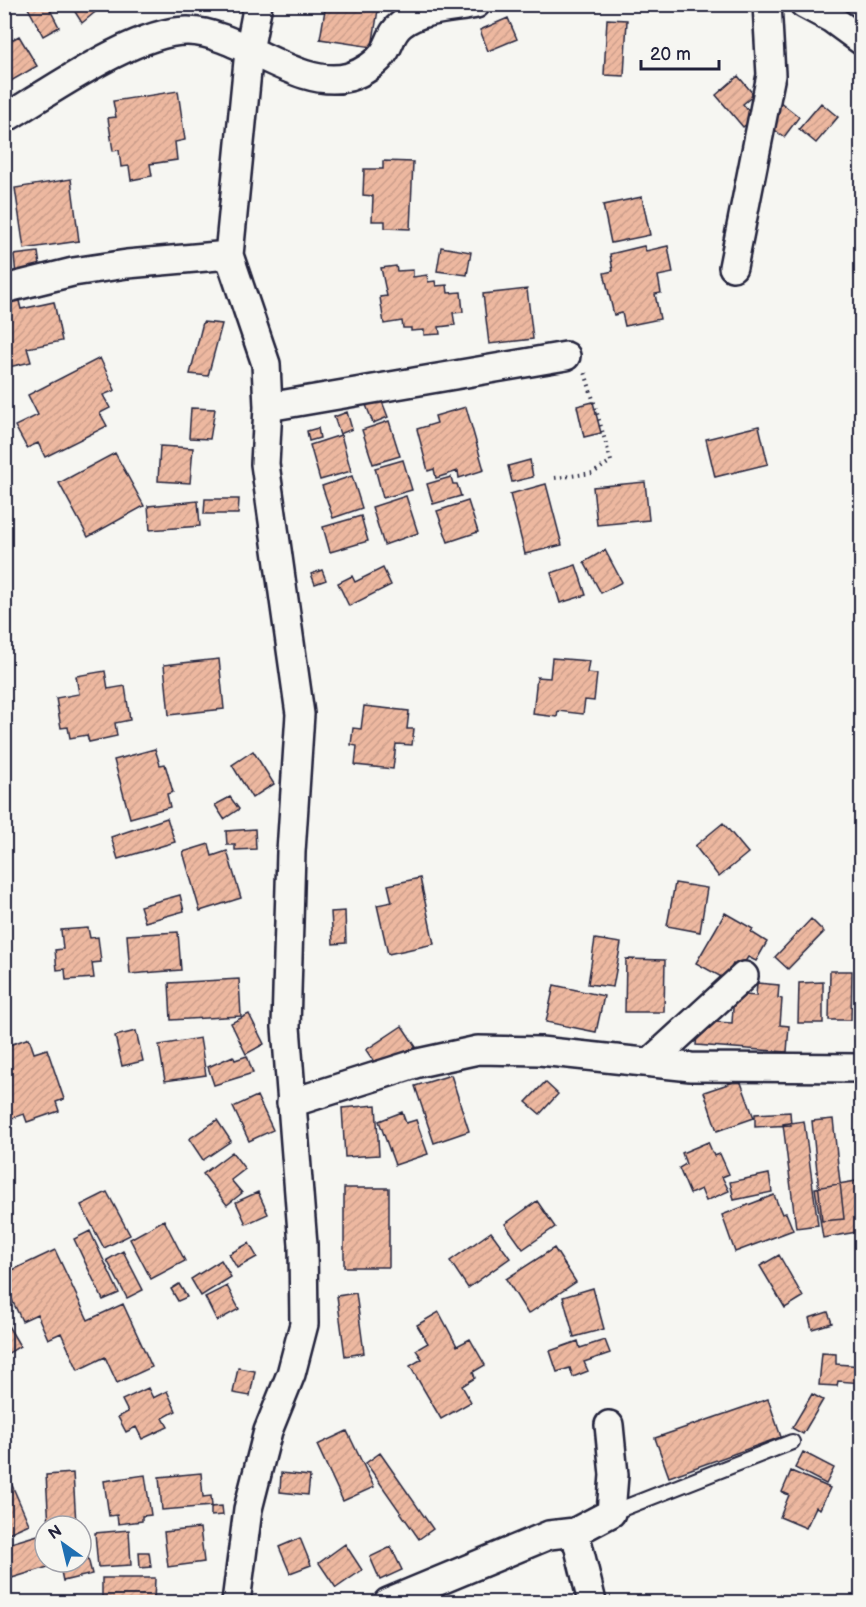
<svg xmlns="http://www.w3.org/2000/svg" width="866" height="1607" font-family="'Balsamiq Sans',sans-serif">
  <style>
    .building { fill: url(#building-hatch); stroke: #22223b; stroke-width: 1.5 }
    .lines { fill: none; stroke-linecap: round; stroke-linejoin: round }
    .lane-casing { stroke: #22223b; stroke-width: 18 }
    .street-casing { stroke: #22223b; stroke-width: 32 }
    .path { stroke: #22223b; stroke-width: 4; stroke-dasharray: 1.5 4.5; stroke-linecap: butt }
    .lane { stroke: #f6f6f2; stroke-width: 14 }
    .street { stroke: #f6f6f2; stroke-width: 27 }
  </style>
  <defs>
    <pattern id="building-hatch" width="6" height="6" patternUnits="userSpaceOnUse" patternTransform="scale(1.5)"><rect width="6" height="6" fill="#edb8a0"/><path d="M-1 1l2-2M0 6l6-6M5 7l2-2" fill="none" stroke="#cb9e8b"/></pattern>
  </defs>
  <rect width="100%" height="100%" fill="#f6f6f2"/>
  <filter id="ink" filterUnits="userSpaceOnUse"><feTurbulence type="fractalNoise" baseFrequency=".0167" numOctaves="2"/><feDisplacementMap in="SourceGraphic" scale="12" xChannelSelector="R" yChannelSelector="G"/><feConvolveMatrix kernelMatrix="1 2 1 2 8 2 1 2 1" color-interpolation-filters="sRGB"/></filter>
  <g filter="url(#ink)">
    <path class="building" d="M30,4H47L59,27L43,36L27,6Z
      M75,4H105L82,23L72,7Z
      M326,4L378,10L372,47L320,39Z
      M508,18L517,39L488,51L480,30Z
      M607,19L627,20L624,76L604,75Z
      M19,36L37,66L4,85V44Z
      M738,76L754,95L743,104L754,118L743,127L716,95Z
      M178,91L185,140L175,142L177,160L150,164L152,176L131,180L129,166L121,167L119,150L113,151L108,118L116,117L113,101Z
      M779,101L799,117L784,137L763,121Z
      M821,103L838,117L816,143L799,129Z
      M383,161L413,162L410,229L385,228V221H372L373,196L363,195L364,169H383Z
      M71,179L79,241L24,249L15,188Z
      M642,197L650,235L611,243L603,205Z
      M644,246L646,251L668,246L673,273L658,276L661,293L655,294L660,319L625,326L622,313L614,315L604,273L613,271L610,254Z
      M441,247L471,252L467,275L437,271Z
      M38,252L41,273L16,276L14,255Z
      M396,266L397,271L413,270V277L427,275L428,282L435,281L436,286L447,285L448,293L461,292L463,312L453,313L455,325L439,327L440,334L424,335V330L411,331V328H403L402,321L384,324L380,297L387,296L381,268Z
      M527,289L533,339L489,344L483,294Z
      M18,297L21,309L54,302L62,341L27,348L31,362L4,368V300Z
      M203,322L222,324L208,376L190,374Z
      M100,358L115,390L103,395L110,408L100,413L107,426L45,457L38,443L27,448L15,426L38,415L28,395Z
      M381,399L388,417L373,423L366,405Z
      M593,402L601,433L584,437L577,406Z
      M466,407L484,470L459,478L458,471L436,478L434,469L428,471L417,429L437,423L435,416Z
      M191,408L215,409L210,439L189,438Z
      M347,412L352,429L340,434L334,417Z
      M389,421L400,456L373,464L362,430Z
      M759,426L768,464L715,477L706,439Z
      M318,428L320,438L309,441L307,431Z
      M341,435L351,471L320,480L310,445Z
      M160,446L193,448L190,483L158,481Z
      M115,453L144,506L88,537L59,483Z
      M403,460L412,490L383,498L375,468Z
      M530,460L533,477L512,482L508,466Z
      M352,476L362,508L333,518L322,486Z
      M451,477L453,484H457L461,496L433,504L427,484Z
      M645,482L649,520L597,525L593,487Z
      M546,484L562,545L525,554L510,494Z
      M406,496L418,533L384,545L372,507Z
      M205,499H239L238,514H204Z
      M198,501L200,526L150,530L148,506Z
      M468,501L478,532L448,542L437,511Z
      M361,516L368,541L330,552L323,527Z
      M605,550L622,582L601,593L584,562Z
      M576,565L586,595L560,603L551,573Z
      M383,568L391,585L349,606L338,583L352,576L355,582Z
      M322,570L326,580L315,584L311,574Z
      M552,658L589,661L587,673L597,674L594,701L585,700L583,714L558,711L557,717L533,714L537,677L550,678Z
      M219,659L224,709L169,715L164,665Z
      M105,671L108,689L125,686L130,720L115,723L117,736L89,742L87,735L70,738L68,727L61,728L56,698L79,694L76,676Z
      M364,706L409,711L407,729H414L412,745L396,744L393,769L355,765L357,746L351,745L353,728L361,729Z
      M155,749L160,765L165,764L173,792L167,794L170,807L130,818L114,760Z
      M253,751L274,784L252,798L232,765Z
      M230,797L239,809L224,819L215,805Z
      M167,818L175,842L118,859L111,837Z
      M723,823L748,853L719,877L695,846Z
      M255,829L256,849L235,850V845H227L226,831Z
      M209,844L212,856L227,851L241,898L200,911L183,852Z
      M420,878L434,944L388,954L377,905L392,902L388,885Z
      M675,883L707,888L700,932L667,926Z
      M180,895L184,911L145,922L140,906Z
      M345,911L346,943L333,944L331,912Z
      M725,913L753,929L751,932L767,942L756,961L748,957L741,968L733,964L725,979L696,963Z
      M811,919L824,932L788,969L775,957Z
      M88,928L90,938L98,937L101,962L92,963L94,978L66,980L65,969L57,970L55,950L63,949L61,930Z
      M178,932L181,970L130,974L127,935Z
      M595,939L621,943L613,987L588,984Z
      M626,959L665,960L664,1012H625Z
      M830,971H852L851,1020H829Z
      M239,979L241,1016L171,1020L169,983Z
      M823,982V1023H798L799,983Z
      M757,983L779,985L778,998L782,999L780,1025L789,1026L787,1052L696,1045L698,1021L732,1023L734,994L756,996Z
      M554,985L604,996L596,1032L546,1022Z
      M249,1014L264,1044L246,1054L231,1023Z
      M402,1026L416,1047L380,1071L366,1050Z
      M136,1031L143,1061L122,1066L115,1036Z
      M29,1038L34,1053L47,1049L64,1099L56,1102L59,1111L27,1122L24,1114L10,1119L8,1114L4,1115V1047Z
      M200,1038L206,1075L165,1081L159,1045Z
      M233,1056L235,1060L247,1056L253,1073L214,1085L208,1067Z
      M451,1075L469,1131L434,1143L415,1086Z
      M740,1080L754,1118L717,1131L704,1092Z
      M545,1082L558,1094L540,1114L526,1102Z
      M257,1096L273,1130L249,1141L233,1107Z
      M376,1105L379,1155L345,1157L342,1108Z
      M402,1112L406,1123L416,1120L428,1154L395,1165L379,1121Z
      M790,1112L791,1125L755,1127V1114Z
      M833,1119L844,1219L822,1221L812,1121Z
      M217,1120L231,1141L203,1160L189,1139Z
      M804,1121L818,1225L796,1228L783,1124Z
      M708,1142L714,1156L720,1154L729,1174L722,1177L729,1191L706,1201L701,1189L690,1194L679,1168L686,1164L682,1153Z
      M232,1152L245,1169L231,1180L242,1193L227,1205L203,1174Z
      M769,1174L772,1192L734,1200L730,1182Z
      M862,1180V1231L823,1238L815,1188Z
      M344,1188H389V1267H344Z
      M107,1192L130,1235L104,1248L81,1205Z
      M258,1192L268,1214L246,1224L236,1202Z
      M774,1195L782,1214L786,1213L793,1230L735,1252L722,1215Z
      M537,1201L555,1227L523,1249L505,1224Z
      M164,1220L185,1261L151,1279L130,1239Z
      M90,1231L119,1293L103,1300L74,1239Z
      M491,1232L510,1258L468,1288L450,1261Z
      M249,1243L257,1257L237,1268L229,1254Z
      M554,1248L576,1282L528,1314L506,1279Z
      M55,1250L88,1320L123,1304L152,1367L117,1383L105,1357L78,1370L61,1333L48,1339L37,1314L22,1321L4,1283V1274Z
      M123,1251L143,1290L127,1298L107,1260Z
      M779,1255L803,1297L785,1308L760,1266Z
      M221,1260L231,1277L201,1296L191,1279Z
      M179,1284L187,1297L178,1301L171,1289Z
      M227,1286L239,1309L217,1321L205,1297Z
      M593,1288L604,1329L574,1337L563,1297Z
      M356,1293L364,1353L345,1356L337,1296Z
      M439,1312L457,1346L470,1339L485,1365L473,1372L475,1378L462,1386L471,1402L441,1419L410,1366L422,1359L416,1350L428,1343L417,1325Z
      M828,1312L832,1323L812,1329L809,1318Z
      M4,1319L20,1346L4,1356Z
      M605,1340L610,1353L584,1362L588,1371L573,1377L570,1368L557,1372L550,1351L578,1341L580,1348Z
      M822,1353L836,1354V1364L862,1366V1383L838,1381L837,1386L819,1385Z
      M238,1368L255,1371L250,1396L233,1393Z
      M148,1388L153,1398L167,1391L176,1411L163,1418L168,1427L142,1439L136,1427L126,1432L118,1417L128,1412L122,1400Z
      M812,1394L823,1400L803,1434L792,1428Z
      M768,1399L781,1437L669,1477L655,1438Z
      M347,1431L374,1487L343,1501L317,1445Z
      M803,1452L834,1468L826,1484L795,1468Z
      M380,1453L433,1529L419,1539L366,1463Z
      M791,1471L830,1488L820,1509L816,1507L806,1528L780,1517L789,1495L782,1492Z
      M73,1473L76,1524L49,1526L46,1475Z
      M201,1473L203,1497L211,1496L212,1506L162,1510L159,1477Z
      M281,1473L310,1476L308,1495L280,1492Z
      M145,1475L151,1515L142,1516V1521L118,1524L117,1515L109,1516L104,1481Z
      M11,1483L29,1524L4,1535V1486Z
      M222,1506L223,1515L211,1516V1507Z
      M200,1528L204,1562L168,1567L164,1532Z
      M129,1530L131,1565L98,1567L95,1533Z
      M38,1535L48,1567L12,1578L4,1545Z
      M83,1538L92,1574L63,1581L59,1562H81V1539Z
      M300,1538L311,1565L290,1573L279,1547Z
      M345,1544L362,1570L336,1588L319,1563Z
      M391,1547L402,1570L380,1580L370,1557Z
      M139,1552H149L151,1567L140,1568Z
      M102,1578H155L154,1602H110V1598H102Z
      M207,1599V1602H161V1600Z"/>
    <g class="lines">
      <defs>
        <path id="lane" d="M611,1513L792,1442"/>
        <path id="street" d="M804,4L832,19L862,41
          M4,119C50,92 136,30 188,31C240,32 298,91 349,77C362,73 378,63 385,51C391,41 392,31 402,24C421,9 452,9 476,4
          M733,267L771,75L767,4
          M4,289L73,272L127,264L229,255
          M268,407L566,356
          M650,1062L744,976
          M291,1103L418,1063L478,1050L540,1051L691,1067L862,1068
          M575,1532L611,1513L614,1475L609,1425
          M236,1602L248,1509L268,1431L291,1374L304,1324L303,1245L286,1027L291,852L300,714L265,464L268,407L266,364L229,255L249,51L258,4
          M388,1602L549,1535L575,1532L592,1602"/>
      </defs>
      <use href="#lane" class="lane-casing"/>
      <use href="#street" class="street-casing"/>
      <path class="path" d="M555,478L593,473L611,461L585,372"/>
      <use href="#lane" class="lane"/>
      <use href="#street" class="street"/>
    </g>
  </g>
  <rect width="866" height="1607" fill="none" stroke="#f6f6f2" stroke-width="24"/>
  <rect x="12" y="12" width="842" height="1583" fill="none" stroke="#22223b" stroke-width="2" filter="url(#ink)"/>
  <g transform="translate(63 1544) rotate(326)"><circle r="28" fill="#f6f6f2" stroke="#a1a1a9" stroke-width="1.5"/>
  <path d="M0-4.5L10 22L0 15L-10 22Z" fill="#1f6fb2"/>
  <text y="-9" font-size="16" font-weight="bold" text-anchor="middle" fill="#22223b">N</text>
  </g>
  <path d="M641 60v9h78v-9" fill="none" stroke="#22223b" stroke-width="3"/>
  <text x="650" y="60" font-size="18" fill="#22223b" stroke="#f6f6f2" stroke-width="4.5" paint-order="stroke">20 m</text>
</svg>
